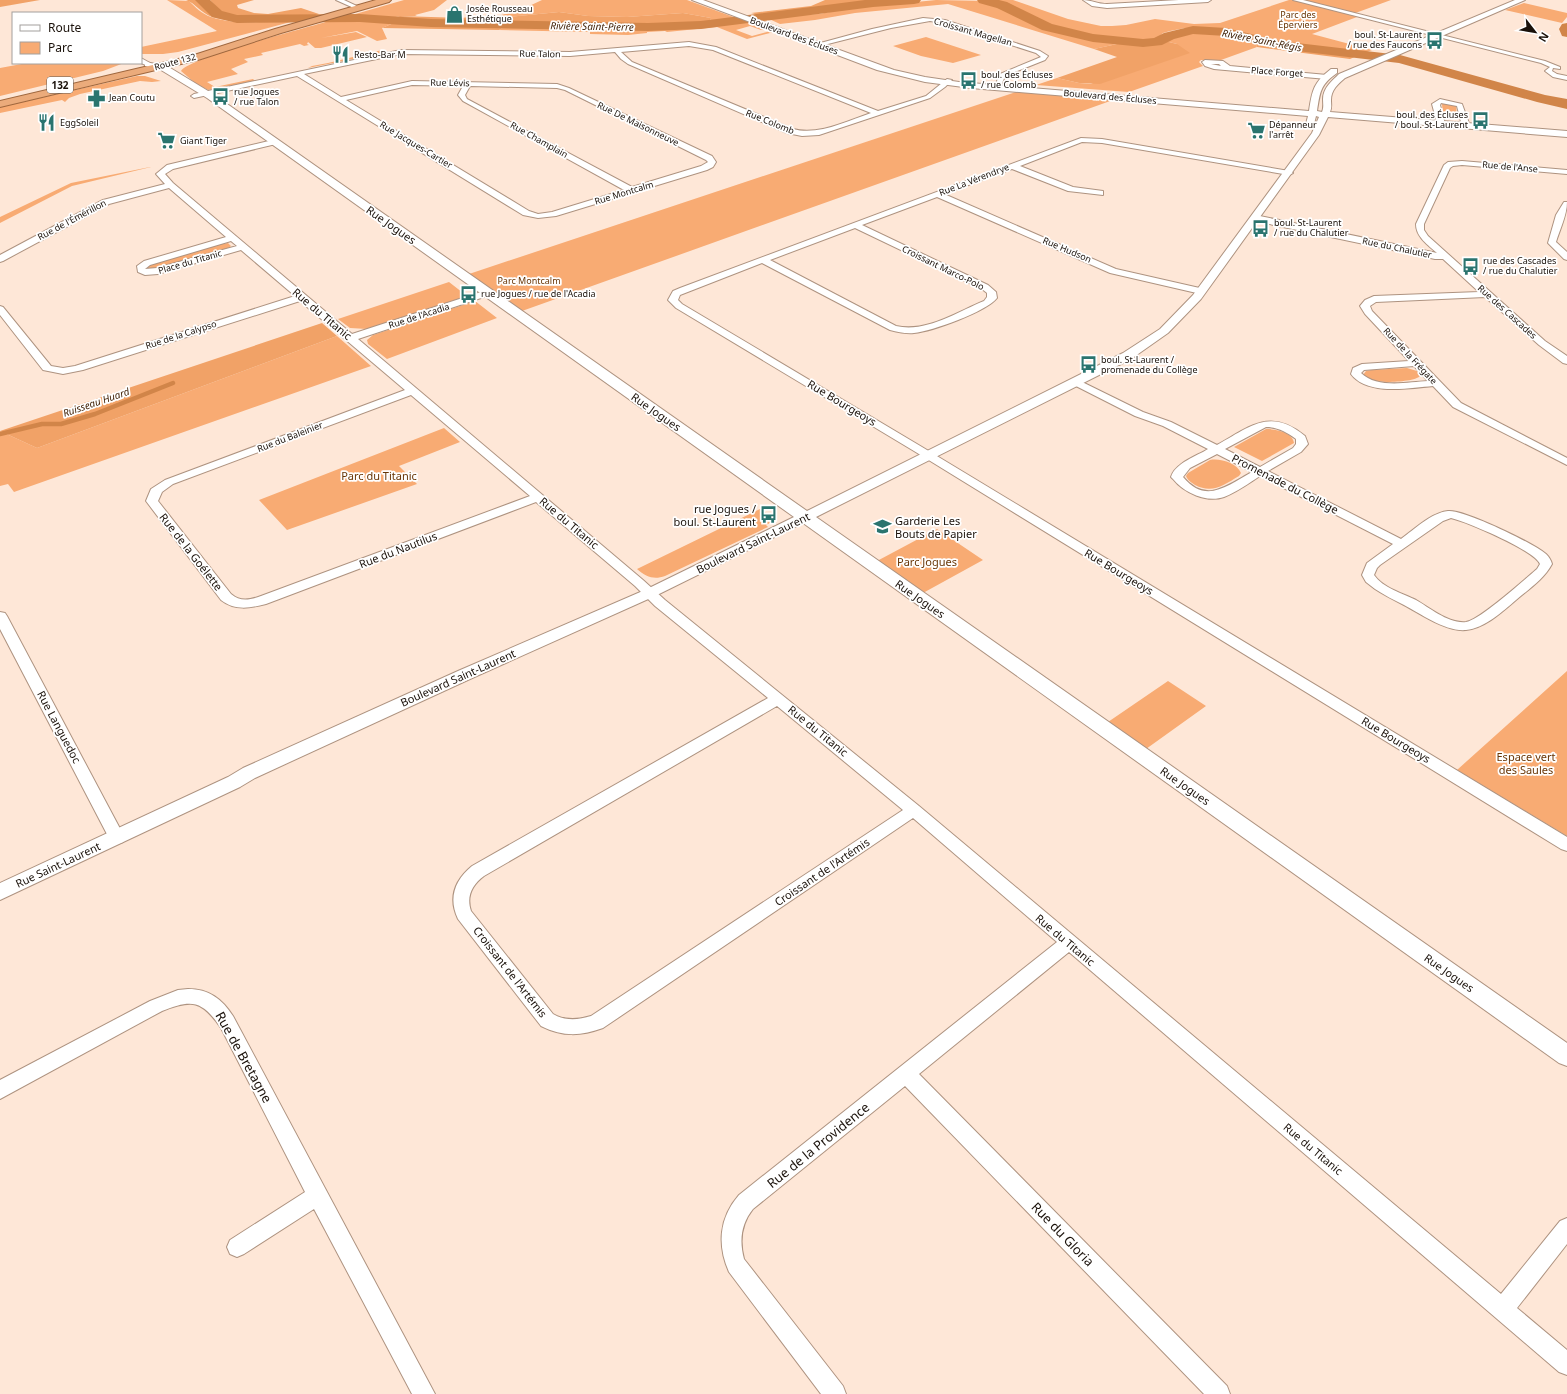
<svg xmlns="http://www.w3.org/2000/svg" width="1567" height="1394" font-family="'Noto Sans',sans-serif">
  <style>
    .green { fill: #f8ab73 }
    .forest { fill: #f1a267 }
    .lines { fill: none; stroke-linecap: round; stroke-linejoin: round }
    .stream { stroke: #d18549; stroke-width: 4.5 }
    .river { fill: #d18549; fill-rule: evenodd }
    .minor-casing { stroke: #ae9380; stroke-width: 2 }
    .tertiary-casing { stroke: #ae9380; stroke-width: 2 }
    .trunk-casing { stroke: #9f673e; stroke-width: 2 }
    .minor { fill: #fff; fill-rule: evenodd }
    .tertiary { fill: #fff; fill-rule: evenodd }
    .trunk { fill: #ebab7b; fill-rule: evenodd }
    .labels { text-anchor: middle; stroke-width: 3.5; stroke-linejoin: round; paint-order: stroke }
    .far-poi-label { font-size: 9px; fill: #1a110a; stroke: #fff; text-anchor: start }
    .far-park-label { font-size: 9px; fill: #693606; stroke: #fff }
    .far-street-label { font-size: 9px; fill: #1a110a; stroke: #fff }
    .far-water-label { font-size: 10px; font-style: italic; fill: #422309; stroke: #fff }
    .shield { fill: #fff; stroke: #5f5854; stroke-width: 1 }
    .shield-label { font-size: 10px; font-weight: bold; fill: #1a110a }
    .street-label { font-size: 11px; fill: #1a110a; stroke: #fff }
    .park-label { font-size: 11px; fill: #693606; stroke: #fff }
    .poi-label { font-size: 11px; fill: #1a110a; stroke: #fff; text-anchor: end }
    .near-street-label { font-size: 13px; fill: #1a110a; stroke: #fff }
  </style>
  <rect width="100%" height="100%" fill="#fee7d7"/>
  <path class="green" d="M167,0L189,1C195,7 202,14 211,17C238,26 270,21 298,20L178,52L163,54H141V47L217,31Z
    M404,0H447L434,10L415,15L417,16H400L391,18L345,17Z
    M542,0H687L739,19L710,22L711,18L683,13L627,17L588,16L559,12L486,19L528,8L527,7Z
    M936,0L986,1L1000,6L1030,23L1067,34L1117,44L1094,49L948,4L855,13L815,20L780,24L767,18L789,15L819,14L872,4L886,5Z
    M990,0H1013L1068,19L1101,26H1112L1126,25L1155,19L1194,24L1220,23L1289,0H1391L1350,15L1357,17L1312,34L1372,50L1364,53L1295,46L1266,40L1239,33L1206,28H1185L1170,31L1163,33L1154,41L1142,42L1090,37L1044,25L1014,8Z
    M1524,3L1567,13V17L1562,23L1505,10Z
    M336,19L396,22L382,28L387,39L377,41L357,31L321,38L356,32L367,37L321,48H315L308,42L307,44L309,45L304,46L300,44L261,53L263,55L244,59L248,62L231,69L238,74L207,82L215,87L253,79L255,81L208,90L195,83L181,71C187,58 314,26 336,19Z
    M745,21L767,29L761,30L750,26L736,30L752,36L771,31L774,32L747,39L717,27L667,32L665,31L647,32V33L628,35L590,34V32L499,30L508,25L660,27Z
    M1196,32L1222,33L1255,42L1257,47L1221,60H1201L1199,62L1203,66L1129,92L1036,85L1057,78L1079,83L1091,84L1177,44L1165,41L1177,36Z
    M926,37L981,55L953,63L921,56L893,46Z
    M382,50L381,51L383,53L308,68L312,66L328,63Z
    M27,63H124L103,71L0,96V68Z
    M137,76H145L161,81L152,82L140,81L80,94L69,98L65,102L62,100L0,113V107Z
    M1016,92L1113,100L522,311L469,274Z
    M1444,103L1456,105L1457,117H1448L1443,115L1442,104Z
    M150,167H151L72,186L0,223V217L71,183Z
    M228,243L231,246L227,249L156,269L149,270L147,268V266L221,244Z
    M449,282L467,296L367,329L350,328L338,319Z
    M475,301L497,318L387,359L368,344L367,340L373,335Z
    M337,336L371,366L14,492L8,484L0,486V431L37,448Z
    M1407,368L1417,371L1420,376C1415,382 1383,383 1375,381C1370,380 1367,378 1363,375L1366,371L1371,370Z
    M444,428L460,442L399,466L417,484L287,530L259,500Z
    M1266,429C1275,429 1293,432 1294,443L1262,461L1234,447Z
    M1210,460C1220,458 1237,463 1241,473L1239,476C1224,485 1212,494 1195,485C1191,482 1188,481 1186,476L1188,473Z
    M760,509L769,515L772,516L770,523L766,525L768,527L665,576C654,580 646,577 637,569Z
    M937,529L983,560L923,593L877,561Z
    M1567,671V836L1457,770Z
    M1168,681L1206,706L1146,749L1108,722Z"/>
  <path class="forest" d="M0,0H40L0,7Z
    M186,0H198C204,7 211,14 220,17C242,24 282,19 305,18L298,20C270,21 239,25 212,17C201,13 195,3 186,0Z
    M210,0H254L237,5L238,8L254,13L268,14L301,8L319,14L312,16L240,17L221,12Z
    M825,0H904L905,1L759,15L751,13L811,6Z
    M559,12L588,16L627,17L683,13L711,18L710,22L653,25L532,22L444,23L391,18L400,16L462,18C471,16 477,19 486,19Z
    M396,22L431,25H508L499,30L382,28Z
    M1165,41L1177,44L1190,53L1100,84L1079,83L1057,78L1117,57L1094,49L1117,44H1154Z
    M1255,42L1301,50L1357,56L1350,59L1257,47Z
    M322,323L337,336L37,448L0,431Z"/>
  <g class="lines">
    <path class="stream" d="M0,434L42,424H61L95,414L173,383"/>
    <path class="river" d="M195,0H210L222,11L237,15L360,14L431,19L648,23L701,21L865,0H921L919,3L914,4L873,7L701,29L648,31L431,27L360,22L237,23L212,17Z
      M977,0H999L1007,2L1052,24L1093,34L1143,39L1154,38L1164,33L1193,26L1226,28L1280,41L1400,55L1545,95L1567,99V109L1537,102L1399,63L1280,49L1226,36L1193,34L1174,39L1162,45L1143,47L1093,42L1042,30L997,8L979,3Z
      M1567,23V37L1562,36L1559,29L1562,24Z"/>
    <defs>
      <path id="minor" d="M336,0H344L361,8L356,9Z
        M1083,0C1091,0 1098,4 1107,4L1179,0H1211L1208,2L1107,8L1092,6Z
        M1293,0H1303L1545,61L1560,67V69L1553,68L1552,71L1557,74L1567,76V80L1553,77L1545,71L1550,67L1541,63Z
        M923,18L945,20L1040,51L1048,56L1045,60L1005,76L1000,88L997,90L994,88L1000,74L1041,57L1036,53L942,23L930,21L891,28L816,47L813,45L872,29Z
        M689,42L716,47L878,111L926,96L947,79L952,80L945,87L930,98L819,135L802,136L787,133L628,64L621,59L615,52L570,56L401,54L304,74L341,97L412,81L557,84L569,88L712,156L716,162L713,167L707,170L556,216L538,218L523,215L297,76L194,98L191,96L194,94L401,50L570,52ZM689,46L713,50L871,113C847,121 818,136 793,129L632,62L621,52ZM412,85L463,86L458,95L463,101L624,190L552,212L538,214L529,211L346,100ZM470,86L557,88L565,90L706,160L708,162L701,166L632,187L467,99L465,95Z
        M141,58L150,63L151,64L148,66L141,63Z
        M1205,60L1223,61L1230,66L1327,75L1330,77L1327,79L1214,69L1205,66L1202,62ZM1211,64H1219L1221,66Z
        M1440,99L1462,104L1470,126L1469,128H1463L1462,126L1457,106L1441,103L1440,105L1445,124L1441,126H1438L1432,104Z
        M1081,138L1102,139L1289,171L1293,173L1289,175L1102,143L1082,142L1020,166L1073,187L1103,191V195L1068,191L1012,169L944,194L1116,269L1204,289L1206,291L1204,293L1201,294L1110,273L937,197L862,225L988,285L996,292L997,298C986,312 932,331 914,333C906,334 898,332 890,330L762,263L680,295L678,300L682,304L922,447L1567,837V851L1561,849L914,451L676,308L668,300L673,291L680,288ZM855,228L982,289L987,293V297L984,301C957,312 926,333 896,326L770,260Z
        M273,140H276V144L173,169L165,174L173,183L352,334L484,291H490L492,293L490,295L358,339L643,580L665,600L919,806L1501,1294L1560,1221L1567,1218V1244L1517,1308L1567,1350V1375L1559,1372L1069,952L919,1074L1227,1386L1230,1394H1204L905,1086L753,1209C741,1224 739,1240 744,1259L843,1386L846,1394H821L729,1272C717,1245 719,1218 739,1195L1057,942L913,818L603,1028C581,1036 563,1037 541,1026L458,919C448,898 455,880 472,866L768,698L655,606L635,586L536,502L266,604C250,608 235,611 221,600L146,501L151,489L165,480L405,390L300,301L83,370L63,374L43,370L0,315V306L3,307L51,366L63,368L75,366L295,296L241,250L158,274L145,275L138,272L137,266L144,261L226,237L169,188L109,204L3,261L0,262V255L103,200L165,184L156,174L167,165ZM231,241L237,246L157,268L145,269L150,265ZM411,395L530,496L261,596C250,600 240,602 231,594L158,501L162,492L173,484ZM777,706L903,810L591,1016C578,1020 565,1021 553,1014L471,911C466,896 472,885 484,876Z
        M1462,161L1567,170V174L1462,165L1453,166L1450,168L1424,224V230L1428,236L1545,341L1567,356V364L1563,363L1539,345L1485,297L1376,302L1370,306L1372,311L1461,403L1567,458V465L1453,407L1433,386C1410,388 1367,396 1351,374L1353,368L1362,364L1409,361L1365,314L1360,306L1365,300L1374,296L1479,292L1443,259H1435L1255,221L1251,218L1255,215L1437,253C1428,245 1416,237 1416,224L1444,165L1448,162ZM1414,366L1428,381C1408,382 1377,389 1361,373L1364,370Z
        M1564,202H1567C1567,215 1560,229 1556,242L1567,252V260L1564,259L1548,243L1556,215Z
        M1076,379L1143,412L1171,422L1217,445C1250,427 1270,407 1305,436L1308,444L1301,452L1268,471L1401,539C1415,529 1431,513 1448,511C1463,509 1533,543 1546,554C1549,557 1551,560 1552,564C1544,579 1529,589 1516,600C1502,612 1485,628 1466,630C1446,632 1421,614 1404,605C1394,600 1384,595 1375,589L1366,582L1362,575L1367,563L1393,544L1260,476C1249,483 1237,492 1224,497C1207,503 1184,493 1173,479L1171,477C1175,463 1197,456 1208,449L1163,426L1135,416L1072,384L1071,382ZM1266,427C1277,427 1287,432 1296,439V444L1293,448L1260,467L1225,449ZM1217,454L1252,472C1228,485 1206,505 1183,477L1190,468ZM1451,518C1467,522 1534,550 1540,564L1537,569C1525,579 1480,620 1466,622C1449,624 1430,608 1416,600C1402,593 1383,588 1374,575L1377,568L1380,565L1443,521Z
        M0,612L5,613L7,616L125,838L123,842L117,844L111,842L109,838L0,629Z
        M188,989C209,989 222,999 233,1016L435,1394H412L314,1209L244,1254L237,1257L230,1254L227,1247L230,1240L305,1192L221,1028C202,1000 192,999 162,1011L0,1099V1080L150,1001L178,990Z"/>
      <path id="tertiary" d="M692,0H703L894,70L925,77L959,82L1309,111C1312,90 1314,82 1331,69H1337V73C1320,85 1320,92 1317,111L1322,112C1324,107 1323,104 1323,99C1323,88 1332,81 1339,74L1515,0H1525L1345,78C1338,84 1331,90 1331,100C1331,105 1332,107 1330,112L1567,131V137L1328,117L1319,135L1201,299L1168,333L1131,359L816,517L1567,1043V1066L1559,1063L803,523L655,596L470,679L255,778L240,787L0,900V883L228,777L243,768L458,671L645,590L794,517L207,98L161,70L145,66V62L167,66L213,94L807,511L1123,353L1160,329L1193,295L1312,133L1319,117L1316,116L1314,124L1310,127L1306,124L1308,116L971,88L925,82L877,70Z"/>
      <path id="trunk" d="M376,0H391L389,2L281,33L198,60L0,107V101L191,56L275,29Z"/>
    </defs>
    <use href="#minor" class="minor-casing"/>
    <use href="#tertiary" class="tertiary-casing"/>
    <use href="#trunk" class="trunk-casing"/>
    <use href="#minor" class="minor"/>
    <use href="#tertiary" class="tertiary"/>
    <use href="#trunk" class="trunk"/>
  </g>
  <defs>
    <symbol id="shop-bare" viewBox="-9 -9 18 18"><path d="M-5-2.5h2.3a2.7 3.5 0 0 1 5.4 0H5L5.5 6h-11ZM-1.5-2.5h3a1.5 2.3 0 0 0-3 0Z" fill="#2a746f" stroke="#fff" stroke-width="2.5" paint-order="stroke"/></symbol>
    <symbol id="bus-bare" viewBox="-9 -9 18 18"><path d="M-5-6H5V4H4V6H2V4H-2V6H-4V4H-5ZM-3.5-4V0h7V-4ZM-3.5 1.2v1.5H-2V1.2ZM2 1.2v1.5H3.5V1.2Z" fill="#2a746f" stroke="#fff" stroke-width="2.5" paint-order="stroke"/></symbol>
    <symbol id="restaurant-bare" viewBox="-9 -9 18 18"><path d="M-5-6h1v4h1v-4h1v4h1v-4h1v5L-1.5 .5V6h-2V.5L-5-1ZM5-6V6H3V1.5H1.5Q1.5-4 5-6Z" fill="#2a746f" stroke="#fff" stroke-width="2.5" paint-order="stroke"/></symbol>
    <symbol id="pharmacy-bare" viewBox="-9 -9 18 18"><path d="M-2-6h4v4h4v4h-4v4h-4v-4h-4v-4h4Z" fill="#2a746f" stroke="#fff" stroke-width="2.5" paint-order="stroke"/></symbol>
    <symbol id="supermarket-bare" viewBox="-9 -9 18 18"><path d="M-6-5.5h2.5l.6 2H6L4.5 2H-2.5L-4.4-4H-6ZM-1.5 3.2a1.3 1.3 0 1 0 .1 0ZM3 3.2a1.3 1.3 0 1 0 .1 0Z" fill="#2a746f" stroke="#fff" stroke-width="2.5" paint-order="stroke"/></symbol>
    <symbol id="school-bare" viewBox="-9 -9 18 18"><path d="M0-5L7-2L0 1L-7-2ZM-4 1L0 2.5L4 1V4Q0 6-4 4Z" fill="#2a746f" stroke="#fff" stroke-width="2.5" paint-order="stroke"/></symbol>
  </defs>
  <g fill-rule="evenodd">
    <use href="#shop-bare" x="442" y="2" width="25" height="25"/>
    <use href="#bus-bare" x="1422" y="28" width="25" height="25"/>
    <use href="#restaurant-bare" x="328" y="42" width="25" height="25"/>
    <use href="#bus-bare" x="956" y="68" width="25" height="25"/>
    <use href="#bus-bare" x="208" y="84" width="25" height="25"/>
    <use href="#pharmacy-bare" x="84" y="86" width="25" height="25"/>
    <use href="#bus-bare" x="1468" y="108" width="25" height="25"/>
    <use href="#restaurant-bare" x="34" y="110" width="25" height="25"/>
    <use href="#supermarket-bare" x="1244" y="118" width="25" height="25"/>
    <use href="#supermarket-bare" x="154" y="128" width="25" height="25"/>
    <use href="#bus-bare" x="1248" y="216" width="25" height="25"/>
    <use href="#bus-bare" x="1458" y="254" width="25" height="25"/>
    <use href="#bus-bare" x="456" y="282" width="25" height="25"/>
    <use href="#bus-bare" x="1076" y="352" width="25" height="25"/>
    <use href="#bus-bare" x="756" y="502" width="25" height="25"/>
    <use href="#school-bare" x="870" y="514" width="25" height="25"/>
  </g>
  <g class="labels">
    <g class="far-poi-label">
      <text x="467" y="12">Josée Rousseau<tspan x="467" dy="10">Esthétique</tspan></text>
      <text x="1422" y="38" text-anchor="end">boul. St-Laurent<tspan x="1422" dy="10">/ rue des Faucons</tspan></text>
      <text x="354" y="58">Resto-Bar M</text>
      <text x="981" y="78">boul. des Écluses<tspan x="981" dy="10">/ rue Colomb</tspan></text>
      <text x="234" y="95">rue Jogues<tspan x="234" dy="10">/ rue Talon</tspan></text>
      <text x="109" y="101">Jean Coutu</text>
      <text x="1468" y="118" text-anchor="end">boul. des Écluses<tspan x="1468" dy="10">/ boul. St-Laurent</tspan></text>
      <text x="60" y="126">EggSoleil</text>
      <text x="1269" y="128">Dépanneur<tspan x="1269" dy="10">l'arrêt</tspan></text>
      <text x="180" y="144">Giant Tiger</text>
      <text x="1274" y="226">boul. St-Laurent<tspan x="1274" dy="10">/ rue du Chalutier</tspan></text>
      <text x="1483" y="264">rue des Cascades<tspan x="1483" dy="10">/ rue du Chalutier</tspan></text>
      <text x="481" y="297">rue Jogues / rue de l'Acadia</text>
      <text x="1101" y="363">boul. St-Laurent /<tspan x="1101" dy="10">promenade du Collège</tspan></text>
    </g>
    <g class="far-park-label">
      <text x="1298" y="18">Parc des<tspan x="1298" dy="10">Éperviers</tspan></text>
      <text x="529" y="284">Parc Montcalm</text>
    </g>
    <g class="far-street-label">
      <text transform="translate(973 32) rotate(16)" y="3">Croissant Magellan</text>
      <text transform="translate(794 36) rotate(20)" y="3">Boulevard des Écluses</text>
      <text transform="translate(540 54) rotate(1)" y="3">Rue Talon</text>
      <text transform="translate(175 62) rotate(-15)" y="3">Route 132</text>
      <text transform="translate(1277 72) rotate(4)" y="3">Place Forget</text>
      <text transform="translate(450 83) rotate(1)" y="3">Rue Lévis</text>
      <text transform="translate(1110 97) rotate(5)" y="3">Boulevard des Écluses</text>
      <text transform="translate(770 122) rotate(22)" y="3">Rue Colomb</text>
      <text transform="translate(638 124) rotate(26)" y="3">Rue De Maisonneuve</text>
      <text transform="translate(539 140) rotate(29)" y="3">Rue Champlain</text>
      <text transform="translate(416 145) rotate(31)" y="3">Rue Jacques-Cartier</text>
      <text transform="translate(1510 167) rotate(5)" y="3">Rue de l'Anse</text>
      <text transform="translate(974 180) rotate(-21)" y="3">Rue La Vérendrye</text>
      <text transform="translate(624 193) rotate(-17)" y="3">Rue Montcalm</text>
      <text transform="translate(72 220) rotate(-28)" y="3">Rue de l'Émérillon</text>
      <text transform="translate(1397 248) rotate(12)" y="3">Rue du Chalutier</text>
      <text transform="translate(1067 250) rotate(23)" y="3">Rue Hudson</text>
      <text transform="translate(190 262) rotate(-16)" y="3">Place du Titanic</text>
      <text transform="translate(943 268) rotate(26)" y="3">Croissant Marco-Polo</text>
      <text transform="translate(1507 312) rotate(42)" y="3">Rue des Cascades</text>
      <text transform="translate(419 316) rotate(-18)" y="3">Rue de l'Acadia</text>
      <text transform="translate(181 335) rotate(-18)" y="3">Rue de la Calypso</text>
      <text transform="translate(1410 356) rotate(47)" y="3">Rue de la Frégate</text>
      <text transform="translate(290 437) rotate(-21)" y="3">Rue du Baleinier</text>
    </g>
    <g class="far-water-label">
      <text transform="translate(592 26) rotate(1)" y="4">Rivière Saint-Pierre</text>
      <text transform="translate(1262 40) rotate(11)" y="4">Rivière Saint-Régis</text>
      <text transform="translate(96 402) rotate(-19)" y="4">Ruisseau Huard</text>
    </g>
    <rect class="shield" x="47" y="77" width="26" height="16" rx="3"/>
    <g class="shield-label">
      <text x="60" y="89">132</text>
    </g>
    <g class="street-label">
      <text transform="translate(391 225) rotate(35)" y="4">Rue Jogues</text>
      <text transform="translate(322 314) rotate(40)" y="4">Rue du Titanic</text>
      <text transform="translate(842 403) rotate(31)" y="4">Rue Bourgeoys</text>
      <text transform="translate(656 412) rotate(35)" y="4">Rue Jogues</text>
      <text transform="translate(1285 484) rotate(27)" y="4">Promenade du Collège</text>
      <text transform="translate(569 523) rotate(40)" y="4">Rue du Titanic</text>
      <text transform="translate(753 543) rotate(-26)" y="4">Boulevard Saint-Laurent</text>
      <text transform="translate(398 550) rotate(-21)" y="4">Rue du Nautilus</text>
      <text transform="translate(191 552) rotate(52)" y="4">Rue de la Goélette</text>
      <text transform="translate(1119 572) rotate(31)" y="4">Rue Bourgeoys</text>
      <text transform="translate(920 599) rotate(35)" y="4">Rue Jogues</text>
      <text transform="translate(458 678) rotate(-24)" y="4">Boulevard Saint-Laurent</text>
      <text transform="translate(59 727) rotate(62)" y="4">Rue Languedoc</text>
      <text transform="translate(818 731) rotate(39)" y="4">Rue du Titanic</text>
      <text transform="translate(1396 740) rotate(31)" y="4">Rue Bourgeoys</text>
      <text transform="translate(1185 786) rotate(35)" y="4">Rue Jogues</text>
      <text transform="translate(58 865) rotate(-25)" y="4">Rue Saint-Laurent</text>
      <text transform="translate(822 872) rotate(-34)" y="4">Croissant de l'Artémis</text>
      <text transform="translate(1065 940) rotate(40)" y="4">Rue du Titanic</text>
      <text transform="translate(510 972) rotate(52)" y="4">Croissant de l'Artémis</text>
      <text transform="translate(1449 973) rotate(35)" y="4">Rue Jogues</text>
      <text transform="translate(1313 1149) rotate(40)" y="4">Rue du Titanic</text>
    </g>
    <g class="park-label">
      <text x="379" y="480">Parc du Titanic</text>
      <text x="927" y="566">Parc Jogues</text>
      <text x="1526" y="761">Espace vert<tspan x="1526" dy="13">des Saules</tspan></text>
    </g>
    <g class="poi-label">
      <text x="756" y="513">rue Jogues /<tspan x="756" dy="13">boul. St-Laurent</tspan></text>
      <text x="895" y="525" text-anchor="start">Garderie Les<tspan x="895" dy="13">Bouts de Papier</tspan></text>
    </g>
    <g class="near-street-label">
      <text transform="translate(244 1057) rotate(61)" y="5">Rue de Bretagne</text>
      <text transform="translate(818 1145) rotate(-39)" y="5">Rue de la Providence</text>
      <text transform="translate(1063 1234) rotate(46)" y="5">Rue du Gloria</text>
    </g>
  </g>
  <rect x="12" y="12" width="130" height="52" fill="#ffffff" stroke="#a3a09d"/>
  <rect x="20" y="25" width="20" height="6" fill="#ffffff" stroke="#a3a09d"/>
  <text x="48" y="32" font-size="12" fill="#1a110a">Route</text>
  <rect x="20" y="42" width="20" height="12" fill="#f8ab73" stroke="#a3a09d"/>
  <text x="48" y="52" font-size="12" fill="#1a110a">Parc</text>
  <g transform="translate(1535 32) rotate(121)" stroke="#ffffff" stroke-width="3" paint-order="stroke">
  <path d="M0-3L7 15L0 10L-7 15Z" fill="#1a110a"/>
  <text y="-6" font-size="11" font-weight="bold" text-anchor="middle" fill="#1a110a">N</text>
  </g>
</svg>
